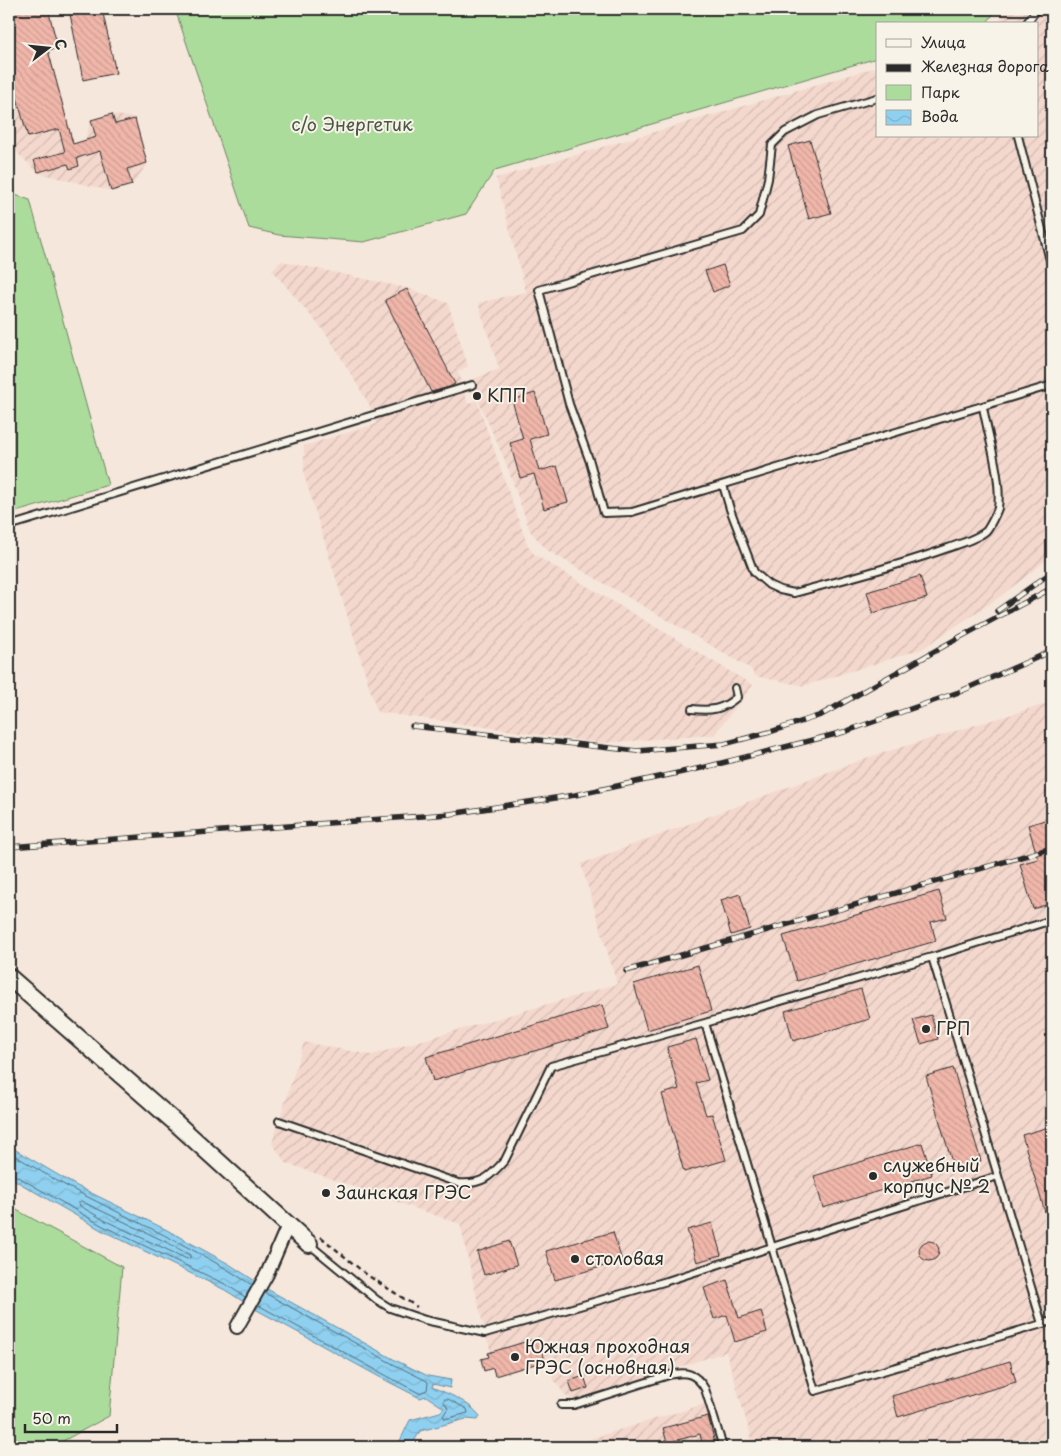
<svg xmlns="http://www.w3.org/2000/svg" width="1061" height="1456" font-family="'Playpen Sans',sans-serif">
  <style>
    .industrial { fill: url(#industrial-furrows) }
    .green { fill: #acdc9c; stroke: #6c8464 }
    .water { fill: url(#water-waves); stroke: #678ea1 }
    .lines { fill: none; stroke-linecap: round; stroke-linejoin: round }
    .shore { stroke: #536d7a; stroke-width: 1 }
    .building { fill: url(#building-back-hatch); stroke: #2b2b2b }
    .service-casing { stroke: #2b2b2b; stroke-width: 10 }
    .minor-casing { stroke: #2b2b2b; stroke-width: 16 }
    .tertiary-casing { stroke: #2b2b2b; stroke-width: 20 }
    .path { stroke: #2b2b2b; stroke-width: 2.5; stroke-dasharray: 5 4; stroke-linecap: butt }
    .service { stroke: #f7f3e8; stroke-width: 6 }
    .minor { stroke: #f7f3e8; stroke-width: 12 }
    .tertiary { stroke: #f7f3e8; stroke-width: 16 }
    .rail-casing { stroke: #2b2b2b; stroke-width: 5.5 }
    .rail { stroke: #f7f3e8; stroke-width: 4; stroke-dasharray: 11; stroke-linecap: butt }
    .poi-dot { fill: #2b2b2b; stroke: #f7f3e8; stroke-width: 2 }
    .labels { text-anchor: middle; stroke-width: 4; stroke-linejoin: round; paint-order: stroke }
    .park-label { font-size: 18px; fill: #4b5747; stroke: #f7f3e8 }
    .poi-label { font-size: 18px; fill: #2b2b2b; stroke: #f7f3e8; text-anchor: start }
  </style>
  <defs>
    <pattern id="industrial-furrows" width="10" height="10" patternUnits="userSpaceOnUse" patternTransform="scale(1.25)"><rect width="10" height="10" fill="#f4d8cd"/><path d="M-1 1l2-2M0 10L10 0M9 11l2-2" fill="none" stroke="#d1bab0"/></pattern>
    <pattern id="water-waves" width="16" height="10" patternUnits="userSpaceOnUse" patternTransform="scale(1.25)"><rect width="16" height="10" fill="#8fd0f0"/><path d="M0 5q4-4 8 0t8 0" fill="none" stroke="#7cb3ce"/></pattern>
    <pattern id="building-back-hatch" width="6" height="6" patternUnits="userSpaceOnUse" patternTransform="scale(1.25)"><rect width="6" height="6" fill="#f0b6aa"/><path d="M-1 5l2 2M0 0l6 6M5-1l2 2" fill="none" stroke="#ce9d92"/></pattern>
  </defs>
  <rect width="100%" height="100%" fill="#f6e7dc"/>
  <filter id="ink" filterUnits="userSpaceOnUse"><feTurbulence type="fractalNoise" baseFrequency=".02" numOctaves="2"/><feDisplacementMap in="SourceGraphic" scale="10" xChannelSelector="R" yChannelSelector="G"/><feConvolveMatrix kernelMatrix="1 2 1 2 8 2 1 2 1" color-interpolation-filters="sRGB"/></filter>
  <g filter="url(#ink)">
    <path class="industrial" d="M9,9H48L59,48L49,51L74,143L85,140L91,120L112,114L135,118L148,163L132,185L110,191L38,173L9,145Z
      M1007,9H1052V556L1001,596L922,649L804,686L755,676L751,669L547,550L530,531L506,463L478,400L475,401L472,392H474L470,380L499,369L478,303L526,292L496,178L877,67V136H1037V24H997Z
      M281,261L407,288L448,303L468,366L458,372L468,404L477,401L527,544L534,554L545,561L753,685L714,735L600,743L377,712L304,475V446L376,424L370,406L328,336L272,270Z
      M1052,702V1447H754L726,1352L573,1401L565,1395L554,1380L545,1362L495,1376L493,1368L484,1371L481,1359L489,1356L488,1353L491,1352L485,1333L460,1224L286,1163L272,1143L304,1042L371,1055L617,984L581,864L869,757Z
      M707,1403L721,1447H564Z"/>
    <path class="green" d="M175,9H997L986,24H877V58L495,170L466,214L364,242L279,235L249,228Z
      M9,193L30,200L108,485L9,514Z
      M9,1206L122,1267L109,1416L52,1447H9Z"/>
    <path class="water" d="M9,1146L75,1185L167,1230L229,1264L269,1290L395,1360L428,1376L451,1380L450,1388L433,1384L432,1387C449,1394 468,1401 480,1416L478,1420L466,1419L420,1431L411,1447H384L390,1445H398L410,1420L440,1412L444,1408L426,1396L420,1398L385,1380L255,1309L225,1290L101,1230L9,1177Z"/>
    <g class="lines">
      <path class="shore" d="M9,1152C31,1165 52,1179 74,1190C134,1221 196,1248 252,1285
        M9,1173L13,1174L103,1226L227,1285L245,1297
        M81,1201L162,1240L190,1255V1258L187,1259L106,1221L80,1206L79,1203Z
        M258,1305L387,1376L419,1393L427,1390L428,1383L427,1381L393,1364L265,1293
        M445,1399H448L467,1409L468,1413L445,1419L443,1416L448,1408L444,1402Z"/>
    </g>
    <path class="building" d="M9,9H48L58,48L48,50L73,144L96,137L91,120L112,114L115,124L135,119L147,163L127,169L132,185L111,191L100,151L77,158L79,166L70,169L68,164L38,172L34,160L65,152L59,129L28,137L9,70Z
      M69,9H102L116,73L83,80Z
      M810,140L831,213L809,219L788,146Z
      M723,265L730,285L713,292L705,271Z
      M407,289L455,384L449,387L431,392L385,300Z
      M535,393L547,434L530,439L539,471L557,466L568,502L544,509L534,474L520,478L510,443L523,439L512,400Z
      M920,576L927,598L873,613L867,592Z
      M1052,818V903L1033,909L1020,864L1038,859L1028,825Z
      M939,891L947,918L931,922L936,941L797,981L783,936Z
      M740,894L750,929L731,935L721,900Z
      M698,965L711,1011L647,1030L634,984Z
      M861,989L870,1019L793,1041L785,1011Z
      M602,1005L609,1029L433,1081L426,1057Z
      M931,1015L938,1039L921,1044L913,1020Z
      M696,1039L708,1080L696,1083L706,1115L712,1114L726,1160L684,1172L662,1094L679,1089L667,1047Z
      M953,1068L981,1161L954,1169L926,1076Z
      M1052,1126V1229H1050L1022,1135Z
      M922,1143L932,1175L823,1208L814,1176Z
      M712,1223L721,1255L697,1262L687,1230Z
      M613,1232L622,1261L555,1280L546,1251Z
      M919 1251a10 10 0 1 1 20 0a10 10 0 1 1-20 0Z
      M509,1241L517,1265L484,1275L477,1252Z
      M727,1280L739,1318L761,1311L767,1332L735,1342L727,1315L714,1319L704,1288Z
      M538,1338L545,1361L495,1376L493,1368L484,1371L481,1359L489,1357L488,1353Z
      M1010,1361L1016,1382L898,1417L892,1396Z
      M584,1376L588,1388L573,1393L569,1381Z
      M708,1416L716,1447H703L700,1434L667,1443L663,1428Z"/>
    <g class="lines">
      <defs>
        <path id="service" d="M1026,24L1037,9
          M877,98L818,115L785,132L772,145L768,179L759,215L743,231L539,290L569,404L590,462L604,513L632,512L1052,385
          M1018,136L1052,268
          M723,485L730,509L754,572L769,585L780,590L794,593C846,579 898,566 948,548C959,544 977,539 986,531C989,528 997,512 998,508C1002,479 988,436 983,407
          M9,526L472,385
          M692,709C711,711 722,710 737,697L735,688
          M279,1121L458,1183C482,1185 490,1177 505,1160L551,1066L705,1023
          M998,1176L932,957L1052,920
          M310,1245L377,1300L390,1308L425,1320L485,1333L667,1281L772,1247L705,1023L932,957
          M1042,1324L998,1176L772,1247L815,1391L1042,1324L1052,1321
          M561,1405H574L669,1375C686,1371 696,1373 705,1389L723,1447"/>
        <path id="minor" d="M237,1327L267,1274L288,1225"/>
        <path id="tertiary" d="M9,977L177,1124L309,1244"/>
      </defs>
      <use href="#service" class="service-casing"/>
      <use href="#minor" class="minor-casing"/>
      <use href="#tertiary" class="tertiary-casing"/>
      <path class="path" d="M321,1237L367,1275L417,1307"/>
      <use href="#service" class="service"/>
      <use href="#minor" class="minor"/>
      <use href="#tertiary" class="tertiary"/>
      <defs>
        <path id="rail" d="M997,611L1052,572
          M412,726L637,751L724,744L770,732L821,715L960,637L1052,588
          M9,847L450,814L575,795L706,767L844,732L959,692L1052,651
          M626,971L1052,848"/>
      </defs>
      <use href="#rail" class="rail-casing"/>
      <use href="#rail" class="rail"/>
    </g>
  </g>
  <g class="poi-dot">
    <circle cx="477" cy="396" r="5"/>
    <circle cx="926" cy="1029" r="5"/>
    <circle cx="873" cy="1176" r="5"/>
    <circle cx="326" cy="1193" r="5"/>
    <circle cx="575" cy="1259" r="5"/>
    <circle cx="515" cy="1357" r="5"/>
  </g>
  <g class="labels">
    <g class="park-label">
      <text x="352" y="131">с/о Энергетик</text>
    </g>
    <g class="poi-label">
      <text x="487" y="402">КПП</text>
      <text x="936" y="1035">ГРП</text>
      <text x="883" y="1172">служебный<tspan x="883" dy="21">корпус № 2</tspan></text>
      <text x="336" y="1199">Заинская ГРЭС</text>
      <text x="585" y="1265">столовая</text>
      <text x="525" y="1353">Южная проходная<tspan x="525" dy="21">ГРЭС (основная)</tspan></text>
    </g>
  </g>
  <rect width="1061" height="1456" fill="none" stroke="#f7f3e8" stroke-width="30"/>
  <rect x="15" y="15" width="1031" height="1426" fill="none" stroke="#2b2b2b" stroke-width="2" filter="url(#ink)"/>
  <rect x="876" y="22" width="162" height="115" fill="#f7f3e8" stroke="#a5a39c"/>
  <rect x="886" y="39" width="25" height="8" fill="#f7f3e8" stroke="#a5a39c"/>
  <text x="921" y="48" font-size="15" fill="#2b2b2b">Улица</text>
  <rect x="886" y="64" width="25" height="8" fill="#2b2b2b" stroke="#a5a39c"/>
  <text x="921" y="72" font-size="15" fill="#2b2b2b">Железная дорога</text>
  <rect x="886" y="85" width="25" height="15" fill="#acdc9c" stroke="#a5a39c"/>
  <text x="921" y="98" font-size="15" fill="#2b2b2b">Парк</text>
  <rect x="886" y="110" width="25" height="15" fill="url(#water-waves)" stroke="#a5a39c"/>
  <text x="921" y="122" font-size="15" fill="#2b2b2b">Вода</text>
  <g transform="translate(48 48) rotate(74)" stroke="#f7f3e8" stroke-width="4" paint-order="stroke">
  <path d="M0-4L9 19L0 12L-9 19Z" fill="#2b2b2b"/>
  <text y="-8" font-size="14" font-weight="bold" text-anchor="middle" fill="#2b2b2b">С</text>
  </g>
  <path d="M25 1424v8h92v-8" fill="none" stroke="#2b2b2b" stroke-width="2.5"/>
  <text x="32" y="1424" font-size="15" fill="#2b2b2b" stroke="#f7f3e8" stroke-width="4" paint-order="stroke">50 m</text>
</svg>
